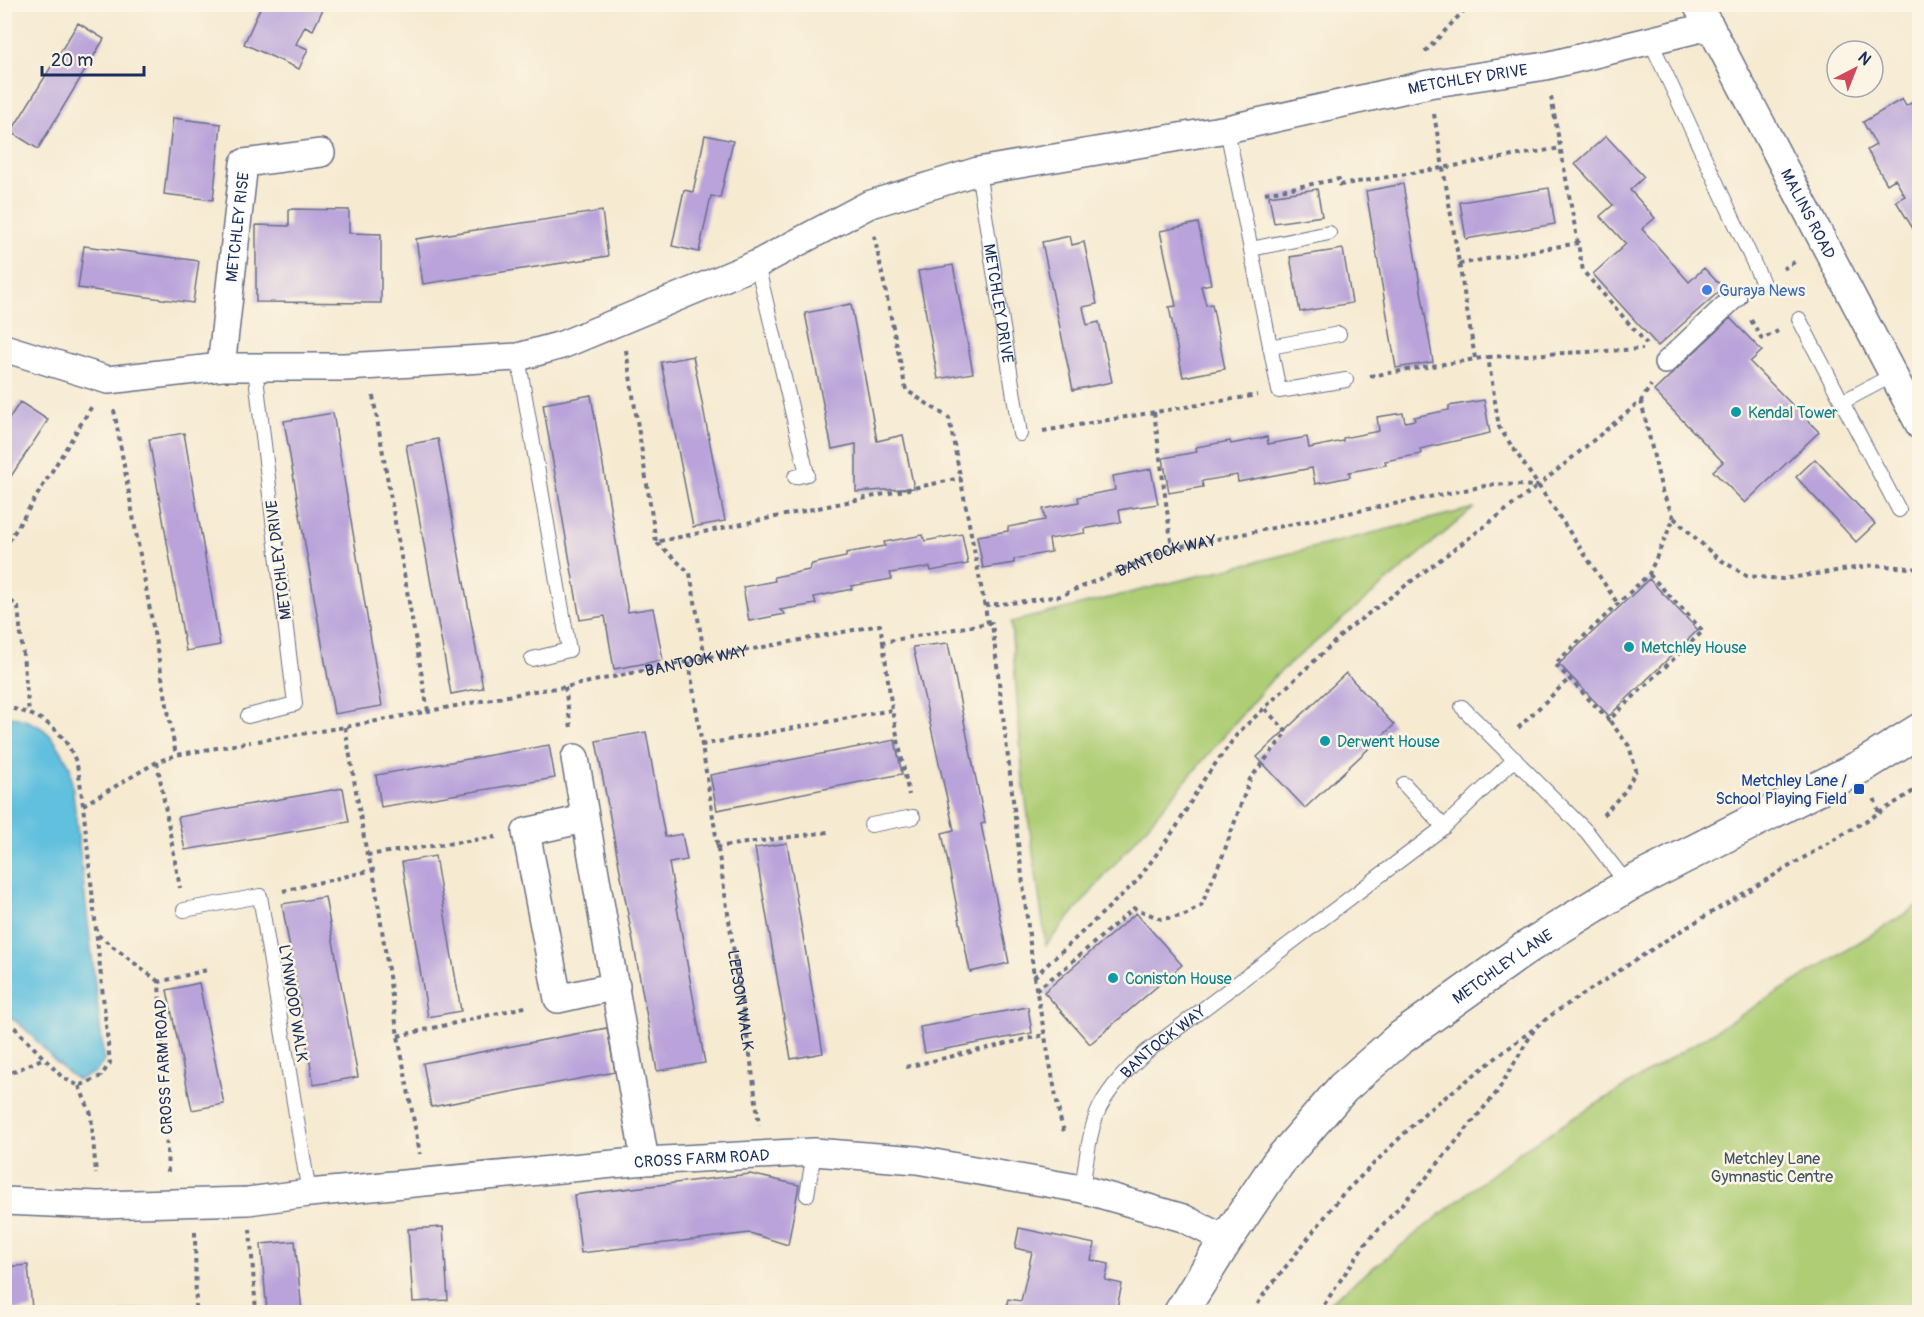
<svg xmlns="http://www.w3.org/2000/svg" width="1924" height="1317" font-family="Pangolin,sans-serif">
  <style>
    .green { fill: #aecd75; stroke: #647e6a; stroke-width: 1.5 }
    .water { fill: #60c0de; stroke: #3e789e; stroke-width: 1.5 }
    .building { fill: #b9a3da }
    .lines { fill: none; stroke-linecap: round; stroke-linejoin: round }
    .service-casing { stroke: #687086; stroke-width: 16 }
    .pedestrian-casing { stroke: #687086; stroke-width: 24 }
    .minor-casing { stroke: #687086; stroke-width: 30 }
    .secondary-casing { stroke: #687086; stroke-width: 36 }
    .path { stroke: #687086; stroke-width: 4; stroke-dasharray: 4.5 4.5; stroke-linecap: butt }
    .service { stroke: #fff; stroke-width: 14 }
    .pedestrian { stroke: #fff; stroke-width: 21 }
    .minor { stroke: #fff; stroke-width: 27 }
    .secondary { stroke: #fff; stroke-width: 33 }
    .shop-dot { fill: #3f7fe0; stroke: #fcf5e5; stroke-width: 2 }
    .culture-dot { fill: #0f9aa8; stroke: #fcf5e5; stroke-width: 2 }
    .transit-dot { fill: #1a4fb4; stroke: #fcf5e5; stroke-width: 2 }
    .labels { text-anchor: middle; stroke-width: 5; stroke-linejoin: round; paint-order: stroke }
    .street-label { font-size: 16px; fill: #1b2f5e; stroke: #fcf5e5 }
    .shop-label { font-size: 16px; fill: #366cbe; stroke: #fcf5e5; text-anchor: start }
    .culture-label { font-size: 16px; fill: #0d838f; stroke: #fcf5e5; text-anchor: start }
    .transit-label { font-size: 16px; fill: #164399; stroke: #fcf5e5; text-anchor: end }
    .park-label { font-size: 16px; fill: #405664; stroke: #fcf5e5 }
  </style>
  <rect width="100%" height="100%" fill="#fcf5e5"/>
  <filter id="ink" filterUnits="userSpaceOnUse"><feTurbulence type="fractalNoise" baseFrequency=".0167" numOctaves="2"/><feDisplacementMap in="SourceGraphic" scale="12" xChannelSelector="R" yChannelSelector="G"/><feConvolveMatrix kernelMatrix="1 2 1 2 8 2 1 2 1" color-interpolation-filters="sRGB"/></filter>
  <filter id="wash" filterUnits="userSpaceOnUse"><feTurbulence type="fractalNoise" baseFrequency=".008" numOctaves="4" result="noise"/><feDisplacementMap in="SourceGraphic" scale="24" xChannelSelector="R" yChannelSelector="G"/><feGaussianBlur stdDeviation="1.35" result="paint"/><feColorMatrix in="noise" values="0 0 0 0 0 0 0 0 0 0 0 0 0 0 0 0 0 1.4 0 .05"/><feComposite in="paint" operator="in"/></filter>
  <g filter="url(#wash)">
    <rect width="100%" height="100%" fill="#f6ead1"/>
    <path class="green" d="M1474,508L1273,678L1046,945L1023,780L1011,622Z
      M1919,905V1312H1317L1522,1150Z"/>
    <path class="water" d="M4,715C44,722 52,733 70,767L104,1061L96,1072L78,1080C50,1063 34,1030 5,1014Z"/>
    <g id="blocks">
      <path class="building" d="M262,4H319L324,7L313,30L305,26L296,44L308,49L299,69L244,44Z
        M78,23L104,39L38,149L11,132Z
        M1920,98V240L1896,201L1905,196L1895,179L1887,184L1867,150L1876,145L1863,122L1902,99L1906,106Z
        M173,118L221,124L213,200L164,194Z
        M705,135L733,141L720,198L711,196L699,252L672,246L684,190L693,192Z
        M1606,136L1644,177L1630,190L1655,218L1642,229L1689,282L1704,268L1723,288L1658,346L1593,274L1626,244L1600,216L1613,205L1575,164Z
        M1403,184L1433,362L1396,368L1366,191Z
        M1549,188L1555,224L1466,239L1460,202Z
        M1317,189L1322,216L1274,223L1269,196Z
        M289,209L349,210V233L381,234V303L256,302V225L289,226Z
        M602,211L608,256L423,284L416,239Z
        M1198,223L1211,284L1201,286L1206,305L1212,304L1225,369L1183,377L1169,307L1176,306L1160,231Z
        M1070,236L1072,245L1084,242L1097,304L1083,307L1087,325L1099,322L1112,382L1073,390L1042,242Z
        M84,246L199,261L193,303L78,288Z
        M1343,249L1352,303L1300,312L1290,257Z
        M953,265L973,373L938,379L918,271Z
        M851,304L877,441L903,435L914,488L856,492V444L832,449L805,313Z
        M1730,318L1762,351L1750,362L1819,432L1745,503L1713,471L1723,462L1654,391Z
        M693,356L725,521L693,527L661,362Z
        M591,395L628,612L653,608L663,660L614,669L605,616L580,620L543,404Z
        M1484,400L1490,433L1420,449L1421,454L1385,461L1386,465L1349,472L1350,477L1315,484L1312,468L1238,482L1237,475L1202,481L1203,487L1169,493L1163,458L1197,452L1196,447L1230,441L1231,444L1267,437L1268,444L1307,437L1309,448L1343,441V438L1379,431L1377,417L1403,413L1405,422L1415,420L1414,417L1449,410V406Z
        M20,402L48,420L4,487V426Z
        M333,413L382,706L334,714L284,421Z
        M184,433L220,645L186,651L149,439Z
        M438,439L483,688L451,694L406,445Z
        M1815,459L1875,524L1856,542L1796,477Z
        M1151,469L1158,504L1119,510L1121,522L1084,529L1085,533L1049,539L1051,552L1014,559V563L983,568L977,536L1008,531V527L1045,520L1043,509L1079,502L1078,497L1115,490L1113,476Z
        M962,534L968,564L931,571L930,567L890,573L892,579L851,586L852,589L814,597L816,604L780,610L785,614L749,621L743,587L775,581L774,577L809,570L812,564L846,557V553L885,546L884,542L923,535L925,541Z
        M1649,579L1698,630L1609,716L1559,664Z
        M948,643L985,823L981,824L1009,963L970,972L942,833L954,830L913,647Z
        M1346,673L1394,725L1305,808L1257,757Z
        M646,732L665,837L682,834L687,860L669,863L705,1063L657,1071L596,741Z
        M895,740L902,774L717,810L710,775Z
        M549,745L555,778L381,807L376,775Z
        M343,788L349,822L185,850L178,817Z
        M787,843L823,1053L791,1059L755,848Z
        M435,856L461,1011L428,1017L402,862Z
        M325,897L358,1077L314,1085L282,904Z
        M1136,913L1182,965L1090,1044L1044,992Z
        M199,983L224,1104L192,1110L167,990Z
        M1028,1007L1032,1033L925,1053L920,1027Z
        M607,1028L615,1072L431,1107L423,1063Z
        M750,1174L799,1185L788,1245L750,1233L581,1253L574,1195Z
        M443,1227L448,1300L413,1302L408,1229Z
        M1019,1228L1095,1244L1091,1260L1109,1264L1105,1280L1122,1284L1116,1312H1072L1061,1310V1312H1005L1008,1299L1021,1301L1032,1252L1015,1248Z
        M295,1241L302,1312H267L261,1244Z
        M28,1265L32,1309L5,1311V1267Z
        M158,1308V1312H120V1311Z"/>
    </g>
  </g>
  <g filter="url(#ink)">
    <use href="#blocks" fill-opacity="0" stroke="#687086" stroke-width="1.5"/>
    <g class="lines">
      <defs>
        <g id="service">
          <path d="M1650,40L1762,281"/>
          <path d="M1227,129L1279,391L1346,380"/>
          <path id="s4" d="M978,171L1020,434"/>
          <path d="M1251,249L1329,233"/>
          <path d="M757,264L807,474L795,477"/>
          <path d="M1799,319L1842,402"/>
          <path d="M1270,347L1339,334"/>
          <path d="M518,357L569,650L532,659"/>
          <path d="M1893,375L1842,402L1899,510"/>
          <path d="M1462,707L1587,832L1628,885"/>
          <path d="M248,716L295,704L255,369"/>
          <path d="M1404,784L1444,827"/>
          <path d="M871,825L913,817"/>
          <path d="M184,910L260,896L309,1193"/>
          <path id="s5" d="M1082,1189C1086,1164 1089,1129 1100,1107C1111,1086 1128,1069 1145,1053L1444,827L1515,759"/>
          <path d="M807,1195L814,1152"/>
        </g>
        <path id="pedestrian" d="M1665,363L1736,296"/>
        <g id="minor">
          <path id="s6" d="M1696,4L1710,26L1920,426"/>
          <path id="s7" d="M4,348L108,380L221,367H345L518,357L562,345L757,264L868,205L978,171L1227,129L1429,84L1546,66L1710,26"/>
          <path id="s8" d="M221,367L244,163L321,153"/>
          <path d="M575,758L645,1161"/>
          <path d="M584,819L526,832L558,999L616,986"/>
          <path id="s9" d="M4,1201L98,1205L248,1201L309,1193L645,1161L814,1152L917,1160L1082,1189L1183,1218L1226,1240"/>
        </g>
        <g id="secondary">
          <path id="s10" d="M1181,1312L1226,1240L1278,1163L1343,1088L1399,1039L1526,948L1628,885L1864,765L1920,730"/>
        </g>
      </defs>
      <use href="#service" class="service-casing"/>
      <use href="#pedestrian" class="pedestrian-casing"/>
      <use href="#minor" class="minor-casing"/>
      <use href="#secondary" class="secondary-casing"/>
      <g class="path">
        <path d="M1425,52L1470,4"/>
        <path d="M1551,97L1583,271L1647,344"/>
        <path d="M1434,114L1475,358"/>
        <path d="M1265,193L1339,179L1340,185L1561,148"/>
        <path d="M1459,264L1578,243"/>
        <path d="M1783,269L1798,260"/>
        <path d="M1751,320L1762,339L1778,331"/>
        <path d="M626,350L656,542L961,478"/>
        <path d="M1488,357L1643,349"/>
        <path d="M1370,376L1488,357L1499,427L1618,604"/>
        <path d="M373,396L428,711"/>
        <path d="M1641,401L1662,491L1674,518L1649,574L1555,664L1609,720L1703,631L1649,574"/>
        <path d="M114,410L176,755"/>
        <path d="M1154,412L1172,548"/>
        <path d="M1043,431L1257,395"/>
        <path d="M1674,518L1716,557L1747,576L1783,579L1875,565L1920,569"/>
        <path d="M657,543L690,573L705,658"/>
        <path d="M4,549L92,406"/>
        <path d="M4,595L18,607L29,713"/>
        <path id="s1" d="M985,605L1011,603L1060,596L1172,548L1495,484L1538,486L1641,401L1651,385"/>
        <path d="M988,623H992L1034,977L1060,1118L1065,1135"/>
        <path d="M883,642L892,710L909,795"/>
        <path id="s2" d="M689,662L751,1062L759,1125"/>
        <path d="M565,687L571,728"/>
        <path d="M4,707C39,713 63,728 76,762C80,775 81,791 83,805L110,1063L101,1076L79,1086L62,1077L15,1028L4,1022"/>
        <path d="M345,727L367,855L373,870L398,1036L420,1154"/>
        <path d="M1518,728L1569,679"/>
        <path id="s3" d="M258,741L345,727L534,691L565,687L705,658L880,625L883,642L988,623L949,418L906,390L874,235"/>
        <path d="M701,745L892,710"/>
        <path d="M157,762L180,888"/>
        <path d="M83,805L157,762L176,755L251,742"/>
        <path d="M1879,813L1920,787"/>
        <path d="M1603,815L1626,790L1636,770L1629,746L1609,720"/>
        <path d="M716,847L828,832"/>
        <path d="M367,855L496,837"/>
        <path d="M283,891L373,870"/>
        <path d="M98,935L159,982"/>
        <path d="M1034,977L1137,881L1177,826L1202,782L1238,733L1348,629L1538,486"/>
        <path d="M1036,990L1066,967L1134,908L1161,919L1183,916L1201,906L1223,855L1250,779L1287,732L1265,709"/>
        <path d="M398,1036L529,1006"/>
        <path d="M906,1067L1044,1035"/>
        <path d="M4,1076L44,1058"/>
        <path d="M79,1086L91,1114L96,1174"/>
        <path d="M168,1172L159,982L207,970"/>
        <path d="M250,1229L256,1312"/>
        <path d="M195,1232L196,1312"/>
        <path d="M1253,1312L1262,1297L1342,1195L1426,1112L1554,1013L1682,930L1879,813L1874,797"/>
        <path d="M1319,1312L1365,1244L1426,1178L1497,1092L1534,1030"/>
      </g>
      <use href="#service" class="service"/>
      <use href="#pedestrian" class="pedestrian"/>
      <use href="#minor" class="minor"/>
      <use href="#secondary" class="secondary"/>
    </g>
  </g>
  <circle class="shop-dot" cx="1707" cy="290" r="6"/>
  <g class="culture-dot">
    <circle cx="1736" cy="412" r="6"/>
    <circle cx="1629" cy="647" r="6"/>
    <circle cx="1325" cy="741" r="6"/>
    <circle cx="1113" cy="978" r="6"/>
  </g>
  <rect class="transit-dot" x="1853" y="783" width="12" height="12" rx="3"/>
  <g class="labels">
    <g class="street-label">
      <text dy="6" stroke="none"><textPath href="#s7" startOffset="1516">METCHLEY DRIVE</textPath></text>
      <text dy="6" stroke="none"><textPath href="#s6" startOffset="238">MALINS ROAD</textPath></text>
      <text dy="6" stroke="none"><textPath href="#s8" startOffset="141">METCHLEY RISE</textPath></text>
      <text dy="6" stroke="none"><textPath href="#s4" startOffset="134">METCHLEY DRIVE</textPath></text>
      <text dy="6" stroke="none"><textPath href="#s1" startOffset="190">BANTOCK WAY</textPath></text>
      <text transform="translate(278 560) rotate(-97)" y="6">METCHLEY DRIVE</text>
      <text dy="6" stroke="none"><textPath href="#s3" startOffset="446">BANTOCK WAY</textPath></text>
      <text dy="6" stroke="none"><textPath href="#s10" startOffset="478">METCHLEY LANE</textPath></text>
      <text dy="6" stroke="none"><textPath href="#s2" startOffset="342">LEESON WALK</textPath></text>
      <text transform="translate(294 1003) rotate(81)" y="6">LYNWOOD WALK</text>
      <text dy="6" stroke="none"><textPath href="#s5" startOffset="176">BANTOCK WAY</textPath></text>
      <text transform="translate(163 1067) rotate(-93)" y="6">CROSS FARM ROAD</text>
      <text dy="6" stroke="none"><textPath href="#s9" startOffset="700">CROSS FARM ROAD</textPath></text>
    </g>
    <g class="shop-label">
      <text x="1719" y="296">Guraya News</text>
    </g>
    <g class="culture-label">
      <text x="1748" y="418">Kendal Tower</text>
      <text x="1641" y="653">Metchley House</text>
      <text x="1337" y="747">Derwent House</text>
      <text x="1125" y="984">Coniston House</text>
    </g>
    <g class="transit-label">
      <text x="1847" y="786">Metchley Lane /<tspan x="1847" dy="18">School Playing Field</tspan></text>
    </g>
    <g class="park-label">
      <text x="1772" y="1164">Metchley Lane<tspan x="1772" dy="18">Gymnastic Centre</tspan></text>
    </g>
  </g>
  <rect width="1924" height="1317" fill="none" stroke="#fcf5e5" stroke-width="24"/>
  <g transform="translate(1855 69) rotate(42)"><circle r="28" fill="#fcf5e5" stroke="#a2a6af" stroke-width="1.5"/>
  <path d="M0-4.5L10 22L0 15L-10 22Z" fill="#d1495b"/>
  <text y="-9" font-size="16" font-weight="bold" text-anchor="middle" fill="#1b2f5e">N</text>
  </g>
  <path d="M42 66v9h102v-9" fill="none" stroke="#1b2f5e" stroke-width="3"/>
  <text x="51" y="66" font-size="18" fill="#1b2f5e" stroke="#fcf5e5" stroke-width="4.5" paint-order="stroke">20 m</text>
</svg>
